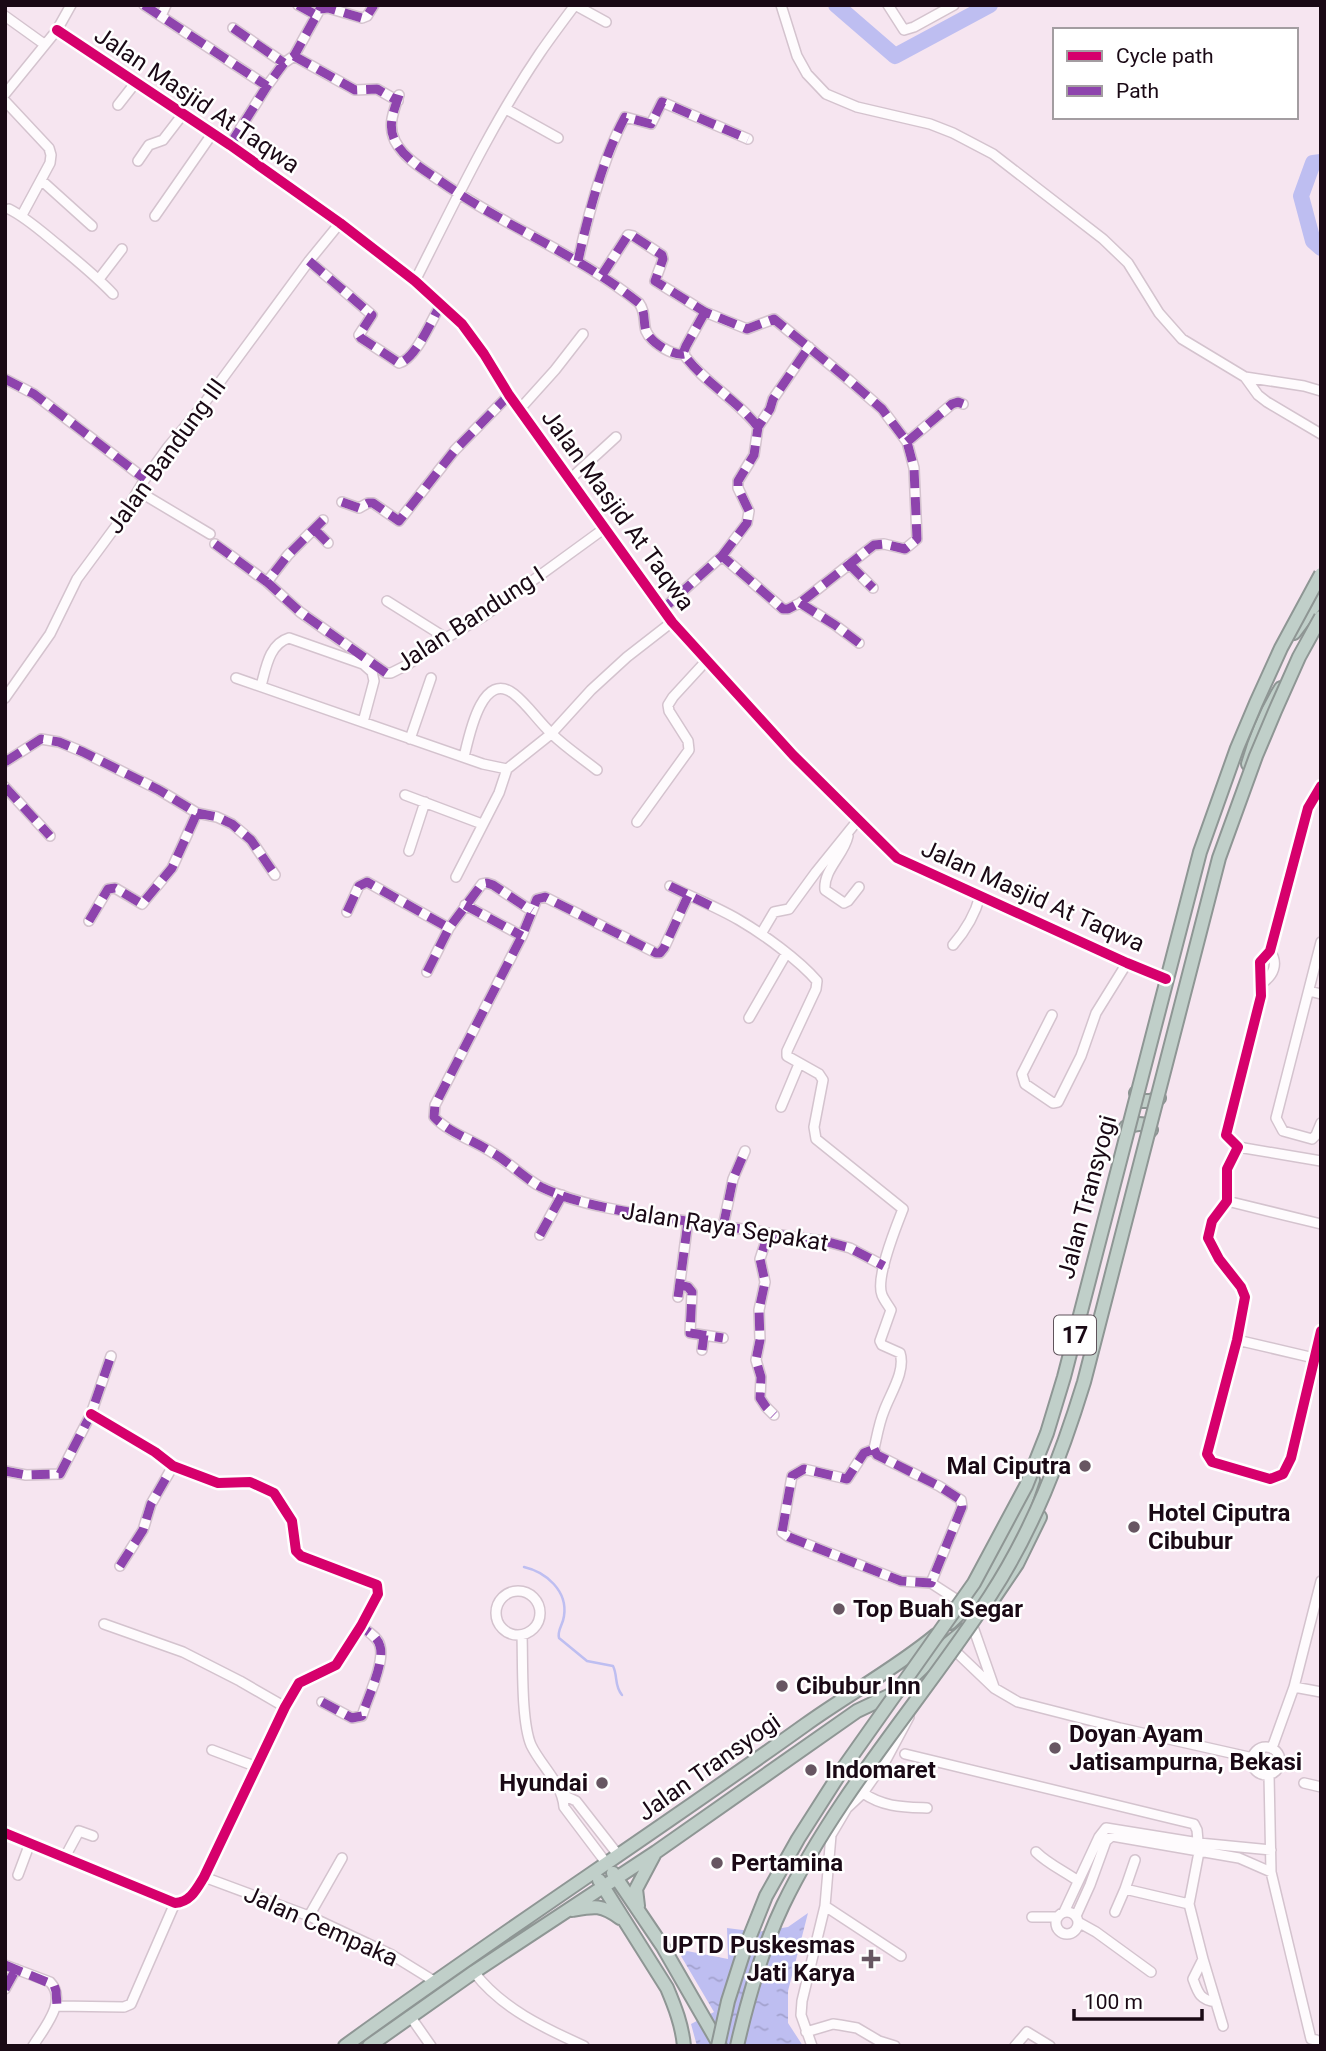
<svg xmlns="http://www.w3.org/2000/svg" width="1326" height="2051" font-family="Roboto,sans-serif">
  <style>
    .water { fill: url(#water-ripples) }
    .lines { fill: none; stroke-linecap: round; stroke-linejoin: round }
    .stream { stroke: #bebef1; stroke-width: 2.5 }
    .river { stroke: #bebef1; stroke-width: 16 }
    .minor-casing { stroke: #d4c3ce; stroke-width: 12 }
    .highway-casing { stroke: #8e9694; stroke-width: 16 }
    .minor { stroke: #fefbfd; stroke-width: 9 }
    .highway { stroke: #c0cfc9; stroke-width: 12 }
    .highway-bridge-casing { stroke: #8e9694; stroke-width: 16; stroke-linecap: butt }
    .highway-bridge { stroke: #c0cfc9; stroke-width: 12 }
    .quiet { stroke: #8e44ad; stroke-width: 9; stroke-dasharray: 18 9; stroke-linecap: butt }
    .cycleway-casing { stroke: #fff; stroke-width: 15 }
    .cycleway { stroke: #d6006c; stroke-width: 10 }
    .poi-dot { fill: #675662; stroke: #fff; stroke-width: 2.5 }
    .labels { text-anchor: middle; stroke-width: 5; stroke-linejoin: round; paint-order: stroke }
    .shield { fill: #fff; stroke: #5f535b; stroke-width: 2 }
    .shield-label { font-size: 23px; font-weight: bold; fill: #1a0915 }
    .street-label { font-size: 24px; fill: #1a0915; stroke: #fff }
    .poi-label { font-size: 24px; font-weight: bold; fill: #1a0915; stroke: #fff; text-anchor: start }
  </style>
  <defs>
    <pattern id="water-ripples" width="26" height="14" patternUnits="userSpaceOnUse" patternTransform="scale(1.75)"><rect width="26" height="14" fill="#bebef1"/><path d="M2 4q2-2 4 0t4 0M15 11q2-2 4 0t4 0" fill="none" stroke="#a3a2ce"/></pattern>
  </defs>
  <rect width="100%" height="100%" fill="#f6e5f0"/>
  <path class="water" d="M808,1913L788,1991V2023L803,2046H697L691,2024L714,2012L681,1956L687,1951L728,1959L727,1928L758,1932L788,1927Z"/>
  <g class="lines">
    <path class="stream" d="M524,1567C546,1572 568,1591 564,1616C563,1625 557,1630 559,1638L587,1661L613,1666C618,1676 614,1686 622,1695"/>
    <path class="river" d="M836,5L895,56L990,5
      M1321,162L1313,163L1301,196L1313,241L1321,248"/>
    <defs>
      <path id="minor" d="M144,5L267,86
        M298,5L316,15
        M575,5L606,22
        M781,5L797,56L807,74L826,94L857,107L930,124L953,133L993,154L1103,239L1128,263L1159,313L1182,339L1245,377L1258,395L1267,402L1321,434
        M888,5L904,30L914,27L954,5
        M5,16L44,44
        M161,16L166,5
        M233,28L284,63
        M57,30L230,145L340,223L415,281L462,324L484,354L509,395L672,622L793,755L897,858L1127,963L1166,979
        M294,56L355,90L377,89L398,101
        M5,94L57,30L71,5
        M399,95C394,111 387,125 395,141C405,160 426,171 443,183C506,227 579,255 639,303C646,312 643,322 646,331C651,343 673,356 684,354
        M5,101L49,148L51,155L50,163L22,215
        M118,105L136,82
        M506,109L558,138
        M230,145L267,86L284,63L294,56L320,9L328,8L362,18L367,16L374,5
        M138,161L149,145L163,140L183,114
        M41,180L92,226
        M9,209C27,218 42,232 58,245C77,261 96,276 113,294
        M155,216L212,134
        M309,261L372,315L359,335L361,338L399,363C416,359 432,319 441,304
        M578,261C588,215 602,160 625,117L651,124L662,102L748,139
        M602,275L628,235L633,236L662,255L663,259L655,281L705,312L747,329L774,319L850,381L882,409L907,442L914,468L917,539L905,549L884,544L874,545L800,603L788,609H783L722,556L663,609
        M99,279L122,249
        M415,281C454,204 491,125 540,53C551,37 563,21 575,5
        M705,312L686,346L684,351L685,356C705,383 737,400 758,427
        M1245,377L1304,386L1321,391
        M5,379L34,394L145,479
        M519,410L555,370L583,334
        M907,442L952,404L958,402L963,404
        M569,480L616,437
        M138,491L210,534
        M342,502L359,508L368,503H373L399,521L455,450L509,395
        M323,520L288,555L267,582L300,612L386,673H391L407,665L446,638L484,616L605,528
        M314,529L328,543
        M215,544L267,582
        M722,556L747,523L749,511L738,488V481L754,455L758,427L770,409L773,399L809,347
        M849,564L873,588
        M387,601L446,638
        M800,603L835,625L859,643
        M236,678L483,764L507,769L551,734L591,690L627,657L672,622
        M261,686C266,668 269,644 289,638L363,664L372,672L374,681L363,722
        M5,698L50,634L77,579L119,522L145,479L168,447L203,405L309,261L340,223
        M410,739L431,678
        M464,757C469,736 482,669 514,694C528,705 538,721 551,733C565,747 582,758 597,770
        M5,762L41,739L59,742L83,752L159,790L197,813L217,817L232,824L251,840L275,875
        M1321,786L1308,808L1270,951L1260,962L1261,996L1226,1135L1238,1147L1227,1169V1201L1212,1221L1208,1238L1219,1259L1241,1287L1245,1297L1237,1340L1207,1454L1212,1462L1270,1479L1283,1474L1291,1458L1321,1331
        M5,787L50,836
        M405,795L482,824
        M637,822L689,750L688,741L669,711L668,705L673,697L707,660
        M848,836C844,855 823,870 825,890L844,903L848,901L859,887
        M409,851L425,802
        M456,877L499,793L507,769
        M670,886C693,898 717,907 739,920C763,934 799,960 817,981L816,989L787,1051V1056L819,1074L823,1080L814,1127L816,1139L903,1209C896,1227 875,1278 882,1295C884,1300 888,1305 891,1310L880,1341L882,1345L900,1353C906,1371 890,1394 884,1411C879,1423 877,1436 874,1449
        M688,896L664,948L660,953H656L545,897L537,899L522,936L435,1105L434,1117C449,1133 475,1141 493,1153C510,1163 524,1178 541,1187C582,1207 641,1214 686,1221C732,1227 778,1235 824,1241L850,1248L884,1266
        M465,905L522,936
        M347,912L359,886L367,882L449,928
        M89,921L108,889L115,888L142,904L172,868L197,813
        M761,934L774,912L789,909L816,872L858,820
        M1321,942L1276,1118L1283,1131L1312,1139L1316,1135L1321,1123
        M953,945C966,930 975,915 980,896
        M427,972L449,928L482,884L487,883L493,885L532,911
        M1262,983C1273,976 1279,964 1270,951
        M1309,991L1321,994
        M1052,1015L1022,1074L1025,1084L1053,1103L1058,1102L1081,1056L1096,1013L1127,963
        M749,1018L786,954
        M781,1107L799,1064
        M1238,1147L1321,1161
        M1227,1201L1321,1224
        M723,1227L733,1179L745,1151
        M768,1234L760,1259L765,1282L759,1310L760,1340L756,1360L761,1377L760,1398L766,1407L774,1415
        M540,1235L562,1195
        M680,1285L688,1287L692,1292L690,1333L723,1338
        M678,1297L688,1221
        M1237,1340L1314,1358
        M702,1350L704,1335
        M874,1449L864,1453L847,1479L804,1469L792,1476L782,1532L789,1537L901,1581L931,1583
        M874,1449L877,1455L939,1486L961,1500L962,1507L931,1583
        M5,1471L26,1475L60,1474L91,1414L111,1356
        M120,1566L143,1530L151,1504L173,1466
        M931,1583L965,1605
        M496 1613a22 22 0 1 1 44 0a22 22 0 1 1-44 0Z
        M104,1624L183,1652L240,1681L285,1707
        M972,1624L994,1687
        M522,1635C523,1663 521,1721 531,1745C541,1766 562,1783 564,1807L607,1864
        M951,1647L994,1688L1018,1702L1120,1728L1253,1758
        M1294,1687L1321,1581
        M322,1702L352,1718L362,1716C367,1699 385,1663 380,1646C378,1637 368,1632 361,1626
        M1252 1761a14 14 0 1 1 28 0a14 14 0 1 1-28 0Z
        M1272,1748L1294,1687L1321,1692
        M212,1750L257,1767
        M905,1754L1194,1824L1197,1830L1199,1852L1189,1904L1203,1959L1223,2026
        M1269,1775L1271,1872L1311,2039
        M1304,1783L1321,1787
        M863,1793C883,1807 903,1807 927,1808
        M563,1795L576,1801L619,1856
        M5,1833L175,1903C191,1902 197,1888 204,1877L285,1707L299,1683L336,1665L361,1626L378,1594L377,1585L301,1556L296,1551L292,1521L274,1493L250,1482L218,1483L173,1466L155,1452L91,1414
        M1036,1852C1048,1864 1064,1871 1078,1881
        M65,1857L79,1831L93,1836
        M18,1875L30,1843
        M204,1877L309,1916L392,1955L434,1981
        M1125,1889L1135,1860
        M825,1906L901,1956
        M1064,1912L1099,1837L1106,1828L1199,1843L1271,1850
        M1115,1912L1125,1889L1189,1904
        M1056 1923a11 11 0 1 1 22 0a11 11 0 1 1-22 0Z
        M309,1916L342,1858
        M1076,1916L1090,1885L1106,1841L1112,1836L1239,1858L1271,1872
        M1032,1917H1058
        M1078,1922L1096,1932L1151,1972
        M1203,1959L1193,1979C1198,1993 1200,2000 1216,2002
        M5,1965L50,1982C68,2001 44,2028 33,2046
        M474,1972C501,2008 544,2028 584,2046
        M5,1989L16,1969
        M57,2006L124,2007L131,2004L175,1903
        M410,2016L431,2046
        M806,2032L833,2024L840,2025L857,2028L879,2041L895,2046
        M1311,2039L1316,2040L1321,2044
        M812,2046L801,2015L802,2001L825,1906L831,1835L847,1808L863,1793L886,1760L909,1717
        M1015,2046L1027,2032L1050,2046"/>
      <path id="highway" d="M1294,633L1321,597
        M1248,764C1256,736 1266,712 1281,688
        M1136,1093L1140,1101H1150L1159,1098
        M1126,1127C1135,1124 1145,1121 1151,1130
        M994,1598L1017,1564L1040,1517
        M950,1623C989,1586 1017,1531 1033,1480
        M613,1873L663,1947L720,2046
        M599,1880L667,1988C675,2007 682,2025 684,2046
        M638,1906L636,1889L654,1855
        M572,1910C594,1906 601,1904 620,1918
        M345,2046C496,1936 653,1834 805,1725C848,1694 895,1669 936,1635
        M369,2046L474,1972L656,1852L857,1711L897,1692L948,1644L965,1630"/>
    </defs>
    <use href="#minor" class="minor-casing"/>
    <use href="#highway" class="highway-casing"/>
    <use href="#minor" class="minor"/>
    <use href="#highway" class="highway"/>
    <defs>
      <path id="highway-bridge" d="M718,2046L728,2001L744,1951L766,1896L798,1839L844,1767L974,1583L1026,1486L1047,1433L1064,1377L1200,852L1237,748L1256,703L1281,648L1321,574
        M737,2046C748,1998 762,1949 783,1905C837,1793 923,1699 990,1596C1033,1530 1061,1457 1084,1382L1219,858L1256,756L1275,711L1299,657L1321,617"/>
    </defs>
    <use href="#highway-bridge" class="highway-bridge-casing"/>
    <use href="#highway-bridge" class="highway-bridge"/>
    <path class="quiet" d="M144,5L267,86
      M298,5L316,15
      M233,28L284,63
      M294,56L355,90L377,89L398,101
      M399,95C394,111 387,125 395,141C405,160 426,171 443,183C506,227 579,255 639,303C646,312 643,322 646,331C651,343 673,356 684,354
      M230,145L267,86L284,63L294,56L320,9L328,8L362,18L367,16L374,5
      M309,261L372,315L359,335L361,338L399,363C416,359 432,319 441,304
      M578,261C588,215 602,160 625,117L651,124L662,102L748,139
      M602,275L628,235L633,236L662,255L663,259L655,281L705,312L747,329L774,319L850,381L882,409L907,442L914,468L917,539L905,549L884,544L874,545L800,603L788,609H783L722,556L663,609
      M705,312L686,346L684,351L685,356C705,383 737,400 758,427
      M5,379L34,394L145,479
      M907,442L952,404L958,402L963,404
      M342,502L359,508L368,503H373L399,521L455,450L509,395
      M323,520L288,555L267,582L300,612L386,673
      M314,529L328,543
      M215,544L267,582
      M722,556L747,523L749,511L738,488V481L754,455L758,427L770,409L773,399L809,347
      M849,564L873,588
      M800,603L835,625L859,643
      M5,762L41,739L59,742L83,752L159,790L197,813L217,817L232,824L251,840L275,875
      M5,787L50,836
      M670,886L717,909
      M688,896L664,948L660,953H656L545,897L537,899L522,936L435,1105L434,1117C449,1133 475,1141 493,1153C510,1163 524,1178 541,1187C582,1207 641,1214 686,1221C732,1227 778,1235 824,1241L850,1248L884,1266
      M465,905L522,936
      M347,912L359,886L367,882L449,928
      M89,921L108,889L115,888L142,904L172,868L197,813
      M427,972L449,928L482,884L487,883L493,885L532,911
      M723,1227L733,1179L745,1151
      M768,1234L760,1259L765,1282L759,1310L760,1340L756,1360L761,1377L760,1398L766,1407L774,1415
      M540,1235L562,1195
      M680,1285L688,1287L692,1292L690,1333L723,1338
      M678,1297L688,1221
      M702,1350L704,1335
      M874,1449L877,1455L939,1486L961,1500L962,1507L931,1583L901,1581L789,1537L782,1532L792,1476L804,1469L847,1479L864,1453Z
      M5,1471L26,1475L60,1474L91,1414L111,1356
      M120,1566L143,1530L151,1504L173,1466
      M322,1702L352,1718L362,1716C367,1699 385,1663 380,1646C378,1637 368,1632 361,1626
      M5,1965L54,1985L56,1991L57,2006
      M5,1989L16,1969"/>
    <defs>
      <path id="cycleway" d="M57,30L230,145L340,223L415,281L462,324L484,354L509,395L672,622L793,755L897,858L1127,963L1166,979
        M1321,786L1308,808L1270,951L1260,962L1261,996L1226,1135L1238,1147L1227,1169V1201L1212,1221L1208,1238L1219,1259L1241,1287L1245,1297L1237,1340L1207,1454L1212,1462L1270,1479L1283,1474L1291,1458L1321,1331
        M5,1833L175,1903C191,1902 197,1888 204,1877L285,1707L299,1683L336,1665L361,1626L378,1594L377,1585L301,1556L296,1551L292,1521L274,1493L250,1482L218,1483L173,1466L155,1452L91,1414"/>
    </defs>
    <use href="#cycleway" class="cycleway-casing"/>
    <use href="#cycleway" class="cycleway"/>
  </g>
  <g class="poi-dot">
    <circle cx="1085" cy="1466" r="7"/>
    <circle cx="1134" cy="1527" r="7"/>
    <circle cx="839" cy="1609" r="7"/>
    <circle cx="782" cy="1686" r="7"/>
    <circle cx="1055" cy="1748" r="7"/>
    <circle cx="811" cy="1770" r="7"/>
    <circle cx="602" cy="1783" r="7"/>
    <circle cx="717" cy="1863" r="7"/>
    <path d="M867.5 1948.5h7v7h7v7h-7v7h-7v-7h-7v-7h7z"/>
  </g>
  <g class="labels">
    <rect class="shield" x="1054" y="1315.5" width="42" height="39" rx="5"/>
    <g class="shield-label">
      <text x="1075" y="1343">17</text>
    </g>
    <g class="street-label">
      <text transform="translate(197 100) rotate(34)" y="8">Jalan Masjid At Taqwa</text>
      <text transform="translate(166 456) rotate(-54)" y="8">Jalan Bandung III</text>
      <text transform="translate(618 510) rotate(54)" y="8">Jalan Masjid At Taqwa</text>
      <text transform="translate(470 619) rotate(-33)" y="8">Jalan Bandung I</text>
      <text transform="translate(1033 896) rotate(24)" y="8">Jalan Masjid At Taqwa</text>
      <text transform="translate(1087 1197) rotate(-75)" y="8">Jalan Transyogi</text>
      <text transform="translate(725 1227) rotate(9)" y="8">Jalan Raya Sepakat</text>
      <text transform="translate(709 1767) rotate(-35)" y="8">Jalan Transyogi</text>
      <text transform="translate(321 1926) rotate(24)" y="8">Jalan Cempaka</text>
    </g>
    <g class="poi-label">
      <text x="1071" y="1474" text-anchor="end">Mal Ciputra</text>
      <text x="1148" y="1521">Hotel Ciputra<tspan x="1148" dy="28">Cibubur</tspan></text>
      <text x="853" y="1617">Top Buah Segar</text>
      <text x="796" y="1694">Cibubur Inn</text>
      <text x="1069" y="1742">Doyan Ayam<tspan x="1069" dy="28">Jatisampurna, Bekasi</tspan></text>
      <text x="825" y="1778">Indomaret</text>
      <text x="588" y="1791" text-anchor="end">Hyundai</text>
      <text x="731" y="1871">Pertamina</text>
      <text x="855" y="1953" text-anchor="end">UPTD Puskesmas<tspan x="855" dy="28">Jati Karya</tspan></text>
    </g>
  </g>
  <rect width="1326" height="2051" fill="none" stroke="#1a0915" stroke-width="14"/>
  <rect x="1053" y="28" width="245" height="91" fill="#ffffff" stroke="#a39da1" stroke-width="2"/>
  <rect x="1067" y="51" width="35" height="10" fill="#d6006c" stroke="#a39da1" stroke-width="2"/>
  <text x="1116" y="63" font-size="21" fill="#1a0915">Cycle path</text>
  <rect x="1067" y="86" width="35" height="10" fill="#8e44ad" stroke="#a39da1" stroke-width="2"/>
  <text x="1116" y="98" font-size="21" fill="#1a0915">Path</text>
  <path d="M1074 2009v10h128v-10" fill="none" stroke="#1a0915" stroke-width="3.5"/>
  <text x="1084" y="2009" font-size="21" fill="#1a0915" stroke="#ffffff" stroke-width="5" paint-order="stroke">100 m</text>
</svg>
